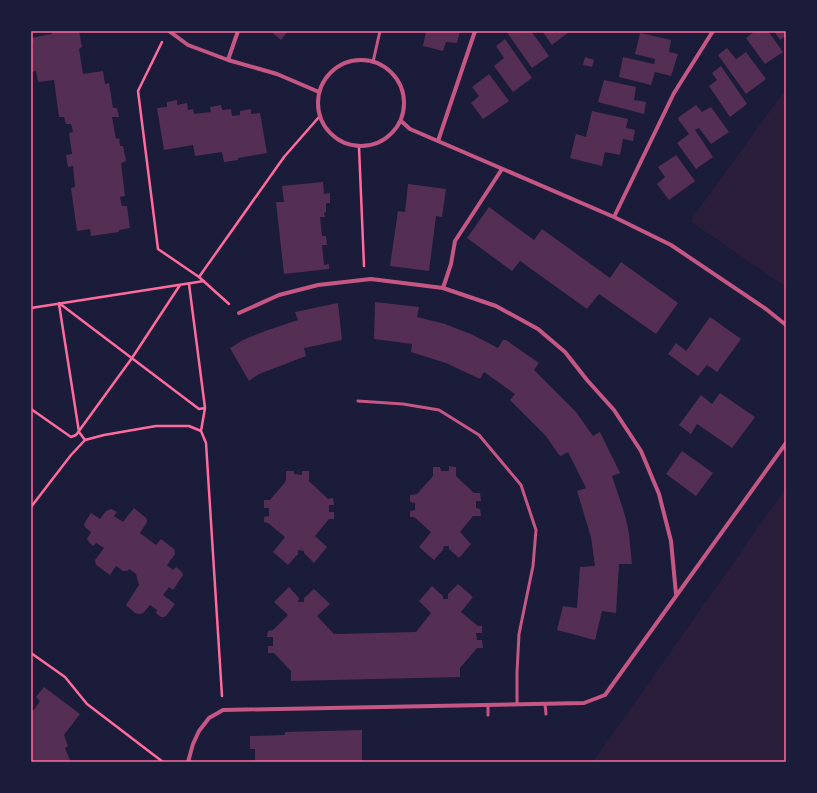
<svg xmlns="http://www.w3.org/2000/svg" width="817" height="793" font-family="Quicksand,sans-serif">
  <style>
    .green { fill: #2a1e3b }
    .building { fill: #542f53 }
    .lines { fill: none; stroke-linecap: round; stroke-linejoin: round }
    .path { stroke: #ff6b9d; stroke-width: 2.5 }
    .service { stroke: #c65784; stroke-width: 3 }
    .minor { stroke: #c65784; stroke-width: 4 }
    .neatline { fill: none; stroke: #ff6b9d; stroke-width: 1.5 }
  </style>
  <rect width="100%" height="100%" fill="#1b1b3a"/>
  <path class="green" d="M786,89V287L690,221Z
    M786,488V762H593Z"/>
  <path class="building" d="M52,31H79L82,47L79,49L83,74L103,71L105,84L109,83L113,108H117L119,117H112L116,139L119,138L120,146H123L126,161L121,163L125,196L120,197L122,206H127L130,228L119,230V232L91,236L90,229L77,231L71,188L75,187L73,166L68,167L66,155L72,154L69,133L73,132L71,124H66L64,117H59L54,80L38,82L36,71L31,72V49H33L31,38L52,34Z
    M270,31H288L281,40Z
    M426,31H460L457,43L446,42L443,51L423,46Z
    M506,31H531L549,56L532,68Z
    M542,31H568L569,32L552,45Z
    M755,31H768L783,52L765,64L746,38Z
    M774,31H786V36L780,40Z
    M640,33L671,40L669,52L678,54L671,76L655,72L651,85L619,77L623,57L654,64L655,59L635,54Z
    M505,39L532,78L513,92L494,66L504,58L496,46Z
    M727,48L736,59L746,52L766,79L746,94L718,55Z
    M585,57L594,60L592,67L583,65Z
    M721,66L747,104L730,117L709,86L717,80L712,73Z
    M489,74L509,101L483,119L471,103L479,96L472,87Z
    M604,80L636,87L634,100L646,102L644,114L598,102Z
    M177,100V105L187,103L188,110L193,109L194,114L211,112L210,107L221,105L222,110L231,109L232,116L240,115V111L251,109V114L260,113L267,153L238,158V160L224,162L222,152L195,156L193,145L164,150L157,108L167,107V102Z
    M696,105L702,112L711,107L729,132L711,144L699,128L695,130L713,157L696,169L677,143L689,134L678,119L679,117Z
    M592,111L628,119L626,128L635,130L633,141L623,139L620,155L605,152L602,166L570,158L576,134L586,137Z
    M676,155L695,181L669,200L657,184L665,177L658,167Z
    M323,182L324,194L330,193V203H326V212L324,213L325,217H320L322,236H326L327,245H322L324,265L329,264V269L284,274L276,202H284L282,186Z
    M408,184L446,189L442,217L436,216L429,271L390,266L398,211L405,212Z
    M489,207L534,240L542,229L610,278L621,262L678,303L656,334L599,294L587,309L520,261L512,271L467,238Z
    M375,302L419,307L417,317L445,324L473,335L498,348L503,340H506L539,363L534,370L576,412L593,436L600,432L620,473L612,476L622,506L626,519L629,534L632,564H619L616,613L602,611L595,640L557,630L563,606L577,608L580,567L595,566L591,537L577,491L586,488L568,452L561,456L559,455L546,436L510,400L515,394L484,372L480,379L446,363L411,352L412,344L374,339Z
    M338,303L342,340L304,348L306,356L259,374L249,381L230,348L243,340L268,330L298,320L295,312Z
    M710,317L741,339L717,372L707,365L698,376L668,354L676,343L686,351Z
    M720,393L755,417L732,448L697,424L691,434L679,425L701,395L712,404Z
    M682,451L713,473L696,496L666,474Z
    M449,466L456,467V476L474,493H480L481,501H476V508L480,509L481,516H473L460,532L471,544L459,558L449,549V546H444L443,550L434,560L419,547L431,532L414,517H410V511L415,510V503L410,502V495L417,494L433,476V467H440L441,471H449Z
    M286,471H294V474L302,475V471H309V481L328,499L333,498L334,505H329V512H334V519H329L315,536L327,547L314,563L304,553V551L298,550V554L288,565L273,552L285,537L268,523L264,522V517L269,516V508H264V500H270L286,481Z
    M134,508L146,518L147,520V522L140,533L156,545L161,539L174,549L175,554L167,565L173,570L176,567L182,572L183,575L173,590L169,587L163,595L175,604L166,616L164,617H161L156,613L157,610L150,605L143,613L139,614L135,613L126,605L139,585L136,574L129,569L127,571H123L116,566L110,575L96,565L95,560L104,548L96,543L93,546L88,541L87,539L91,532L85,527L84,524L91,513L100,519L106,511L111,509L117,512L114,516L123,522Z
    M458,584L473,597L461,612L478,626H482V633H476L477,640H482L483,648H477L460,668V677L291,681V671L274,653H268V646H273V637H267L268,631L273,630L288,615L274,602L289,587L299,598L298,602H304V598L314,589L330,604L317,616L334,634H337L416,632L431,613L419,601L432,586L443,596V599H448V594Z
    M44,687L80,714L64,735L68,746L65,748L70,760L69,762H33L31,758V710H34L40,701L36,697Z
    M362,730V762H255V749H250V736L285,735V732Z"/>
  <g class="lines">
    <path class="path" d="M162,42L138,91L158,249L199,277L229,304
      M359,147L364,266
      M199,277L284,157L319,117
      M59,303L199,409L205,408L189,284
      M59,304L79,432L85,440
      M31,308L204,281
      M31,409L71,437L76,435L132,358L180,285
      M201,431L205,408
      M31,507L71,455L85,440L104,435L156,426H189L201,431L206,443L222,696
      M31,653L65,677L87,704L163,762"/>
    <path class="service" d="M373,62L380,31
      M358,401L403,404L439,410L479,435L521,485L536,530L533,566L519,634L517,672V704
      M545,704L546,714
      M488,705V715"/>
    <path class="minor" d="M169,31L188,45L228,60L277,74L319,92
      M318 103a43 43 0 1 1 86 0a43 43 0 1 1-86 0Z
      M228,60L238,31
      M401,121L410,129L614,217L671,245L766,309L786,325
      M438,141L475,31
      M614,217L674,93L713,31
      M443,288L451,264L455,241L502,169
      M239,313L279,295L318,285L371,279L443,288L496,306L538,329L565,352L587,380L614,410L641,451L659,494L671,541L676,594
      M188,762L193,744L199,731L209,718L223,710L584,703L605,695L786,443"/>
  </g>
  <rect width="817" height="793" fill="none" stroke="#1b1b3a" stroke-width="64"/>
  <rect x="32" y="32" width="753" height="729" class="neatline"/>
</svg>
